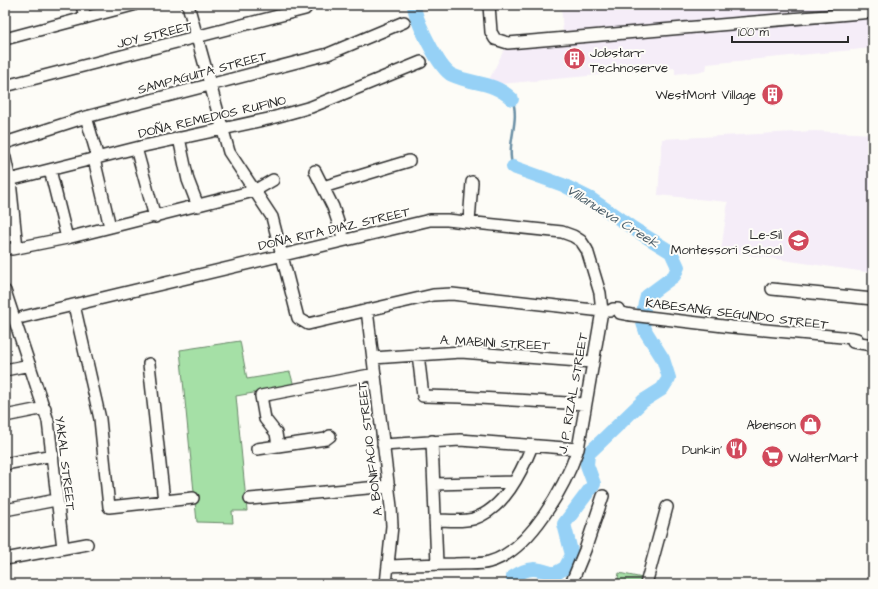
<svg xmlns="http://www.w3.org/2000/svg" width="878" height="589" font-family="'Architects Daughter',sans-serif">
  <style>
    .built { fill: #f5edf8 }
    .green { fill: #a5e0a6; stroke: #688668 }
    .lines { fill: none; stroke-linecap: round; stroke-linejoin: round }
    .stream { stroke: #6b8fa5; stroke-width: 2.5 }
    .river { stroke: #96d1f6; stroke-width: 14 }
    .minor-casing { stroke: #2b2b2b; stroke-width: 14 }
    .minor { stroke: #fdfcf7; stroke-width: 11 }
    .labels { text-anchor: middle; stroke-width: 4; stroke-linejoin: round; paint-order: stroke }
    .street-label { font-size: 13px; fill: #2b2b2b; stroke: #fdfcf7 }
    .poi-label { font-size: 13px; fill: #2b2b2b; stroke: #fdfcf7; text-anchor: end }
    .water-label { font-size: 14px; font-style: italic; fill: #4b5d68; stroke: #fdfcf7 }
  </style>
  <rect width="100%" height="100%" fill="#fdfcf7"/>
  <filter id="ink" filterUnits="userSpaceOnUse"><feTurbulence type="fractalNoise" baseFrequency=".025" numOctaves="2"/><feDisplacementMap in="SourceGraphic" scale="8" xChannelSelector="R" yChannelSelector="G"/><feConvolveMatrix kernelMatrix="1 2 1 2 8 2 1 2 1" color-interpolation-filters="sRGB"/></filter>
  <g filter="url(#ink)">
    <path class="built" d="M561,5H873V48L707,64L706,71L675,74V68L500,84L488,82L509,40L563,34Z
      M815,131L873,134V273L721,251L728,202L658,195L662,139Z"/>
    <path class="green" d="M240,341L247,379L290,372L294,386L236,396L247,511H232L233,523L197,522L180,350Z
      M619,573L647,579L645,584H617Z"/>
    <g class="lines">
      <path class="stream" d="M512,99C521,121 505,145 513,167"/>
      <path class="river" d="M414,5C415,19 439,69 452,75C474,85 493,81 512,99
        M513,167L563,185L591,199L634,229L671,252L678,267L674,276L647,296L644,307L643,323L646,332L663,359L669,378L662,389L643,401L588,454L587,465L594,484L564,524L572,555L565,568L554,574C536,568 529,566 513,577V584"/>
      <defs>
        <path id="minor" d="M82,5L85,18
          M188,5L229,152L272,217L298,318L308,324L433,295L452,294L602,311H610L613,309H618L620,313L631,315L732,327L853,338L857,339L858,341
          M489,5L491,32L495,39L508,43L873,12
          M5,39L133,5
          M5,86L305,9L308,5
          M86,117L98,158
          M179,138L188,180L198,206
          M5,143L86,117L328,54L404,22
          M136,148L155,217
          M5,158L10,181L17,248
          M94,159L110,227
          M50,170L67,238
          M315,171L333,207L344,240
          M5,181L144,146L268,119L311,107L421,62
          M323,187L409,161
          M469,222L472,182
          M12,249L67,238L254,191L273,180
          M772,289L873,299
          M5,291L48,421L63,548
          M74,305L100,419L109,507L193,498
          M367,310L391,507L392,526L386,584
          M23,317L430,220H447L562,232L573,236L581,241L587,250L600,293L602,311L578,449C565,486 530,551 489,562C479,565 466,563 455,564C433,564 411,565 388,566
          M853,342L873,345
          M418,354L423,396L461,397L585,404
          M373,358L461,352L592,362
          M149,364L164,501
          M5,370L30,365
          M5,416L45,408
          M432,441L437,564
          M383,445L460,440L578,449
          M278,446L276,433L265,419L261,396L375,374
          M257,449L326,439L330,436
          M5,464L53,455
          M434,484L514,482
          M250,499L389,486
          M5,510L56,500
          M435,520C447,520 462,522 473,519C504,509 521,473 532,446
          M5,559L87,544
          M571,584L585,550L603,496
          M646,584L667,507"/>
      </defs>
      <use href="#minor" class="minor-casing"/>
      <use href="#minor" class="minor"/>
    </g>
  </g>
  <defs>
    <symbol id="building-disc" viewBox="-11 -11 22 22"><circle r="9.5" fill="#d1495b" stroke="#fdfcf7"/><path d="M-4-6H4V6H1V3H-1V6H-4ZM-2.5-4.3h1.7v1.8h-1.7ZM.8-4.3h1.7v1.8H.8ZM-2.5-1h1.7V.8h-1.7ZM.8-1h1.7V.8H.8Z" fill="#fff"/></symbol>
    <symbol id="school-disc" viewBox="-11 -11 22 22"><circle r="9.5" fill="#d1495b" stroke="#fdfcf7"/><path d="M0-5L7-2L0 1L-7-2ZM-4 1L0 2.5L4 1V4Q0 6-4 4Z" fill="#fff"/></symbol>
    <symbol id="shop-disc" viewBox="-11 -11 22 22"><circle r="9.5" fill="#d1495b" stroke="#fdfcf7"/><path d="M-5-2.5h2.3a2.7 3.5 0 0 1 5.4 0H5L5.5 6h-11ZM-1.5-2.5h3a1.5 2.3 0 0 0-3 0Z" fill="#fff"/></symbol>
    <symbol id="restaurant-disc" viewBox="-11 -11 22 22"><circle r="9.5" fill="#d1495b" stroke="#fdfcf7"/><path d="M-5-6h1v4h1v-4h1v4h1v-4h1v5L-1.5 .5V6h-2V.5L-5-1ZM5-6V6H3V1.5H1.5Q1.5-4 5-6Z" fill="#fff"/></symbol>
    <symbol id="supermarket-disc" viewBox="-11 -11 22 22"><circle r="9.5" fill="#d1495b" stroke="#fdfcf7"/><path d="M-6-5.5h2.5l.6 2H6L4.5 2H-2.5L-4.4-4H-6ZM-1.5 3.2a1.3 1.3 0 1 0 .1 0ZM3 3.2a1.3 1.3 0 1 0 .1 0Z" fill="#fff"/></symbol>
  </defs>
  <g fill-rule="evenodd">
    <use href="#building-disc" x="562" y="46" width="25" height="25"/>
    <use href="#building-disc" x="760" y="82" width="25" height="25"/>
    <use href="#school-disc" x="786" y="228" width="25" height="25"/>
    <use href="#shop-disc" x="798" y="412" width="25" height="25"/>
    <use href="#restaurant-disc" x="724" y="436" width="25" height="25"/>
    <use href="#supermarket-disc" x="760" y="444" width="25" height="25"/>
  </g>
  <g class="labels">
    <g class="street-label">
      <text transform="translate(154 34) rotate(-14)" y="5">JOY STREET</text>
      <text transform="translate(202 72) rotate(-15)" y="5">SAMPAGUITA STREET</text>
      <text transform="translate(212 116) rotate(-13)" y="5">DOÑA REMEDIOS RUFINO</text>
      <text transform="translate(334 228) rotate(-13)" y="5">DOÑA RITA DIAZ STREET</text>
      <text transform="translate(737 313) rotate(7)" y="5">KABESANG SEGUNDO STREET</text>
      <text transform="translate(495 342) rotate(3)" y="5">A. MABINI STREET</text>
      <text transform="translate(572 393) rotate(-80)" y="5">J. P. RIZAL STREET</text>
      <text transform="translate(369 449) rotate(-97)" y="5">A. BONIFACIO STREET</text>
      <text transform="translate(66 463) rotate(83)" y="5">YAKAL STREET</text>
    </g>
    <g class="poi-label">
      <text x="590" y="57" text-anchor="start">Jobstarr<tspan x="590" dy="15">Technoserve</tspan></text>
      <text x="756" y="99">WestMont Village</text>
      <text x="782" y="239">Le-Sil<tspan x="782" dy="15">Montessori School</tspan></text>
      <text x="796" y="429">Abenson</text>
      <text x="722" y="454">Dunkin'</text>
      <text x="788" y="462" text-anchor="start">WalterMart</text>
    </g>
    <g class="water-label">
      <text transform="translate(613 216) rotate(32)" y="5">Villanueva Creek</text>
    </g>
  </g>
  <rect width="878" height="589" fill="none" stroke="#fdfcf7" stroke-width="20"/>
  <rect x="10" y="10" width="858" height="569" fill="none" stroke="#2b2b2b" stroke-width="1.5" filter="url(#ink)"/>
  <path d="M732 36v6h116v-6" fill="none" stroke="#2b2b2b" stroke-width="2"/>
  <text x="738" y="36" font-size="12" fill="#2b2b2b" stroke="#fdfcf7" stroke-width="3" paint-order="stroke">100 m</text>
</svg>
